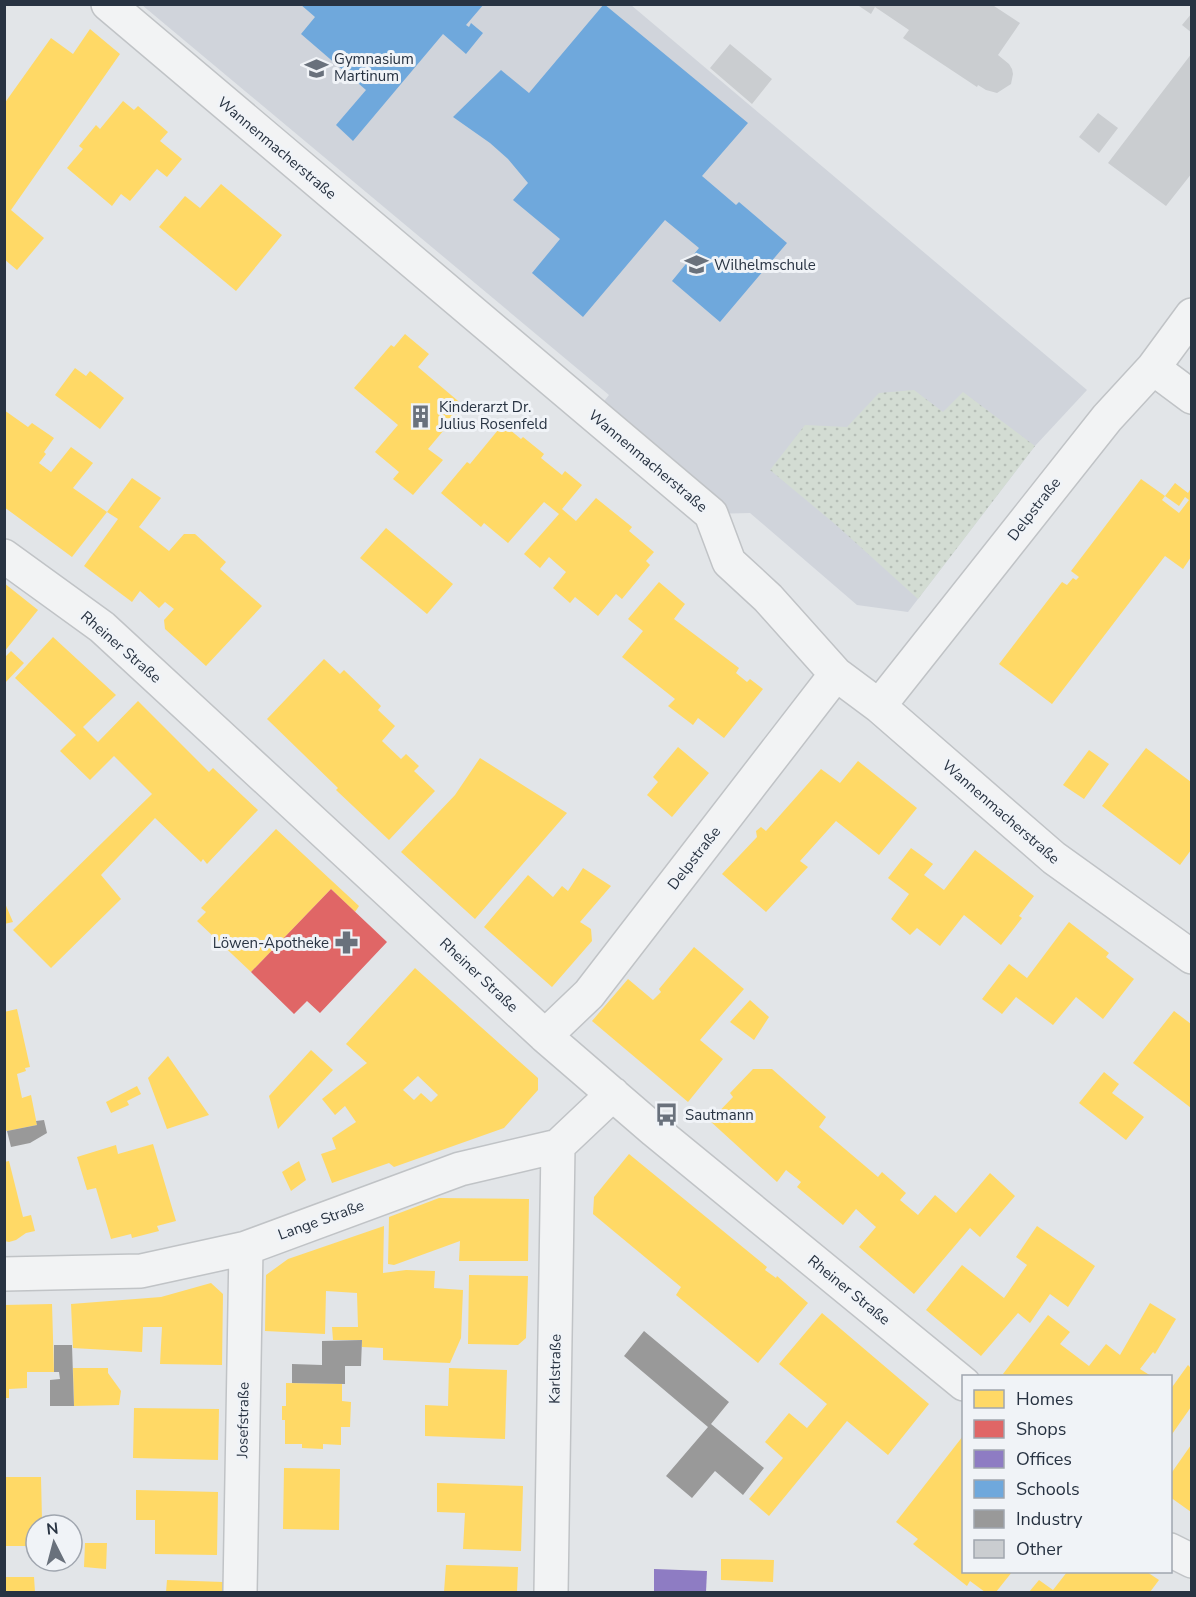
<svg xmlns="http://www.w3.org/2000/svg" width="1196" height="1597" font-family="'Nunito Sans',sans-serif">
  <style>
    .built { fill: #d0d4db }
    .green { fill: url(#green-dots) }
    .homes { fill: #ffd966; fill-rule: evenodd }
    .shops { fill: #e06666 }
    .offices { fill: #8e7cc3 }
    .schools { fill: #6fa8dc }
    .industry { fill: #999 }
    .building { fill: #cacdd0 }
    .lines { fill: none; stroke-linecap: round; stroke-linejoin: round }
    .minor-casing { stroke: #c0c3c6; stroke-width: 36 }
    .minor { stroke: #f2f3f4; stroke-width: 33 }
    .labels { text-anchor: middle; stroke-width: 6; stroke-linejoin: round; paint-order: stroke }
    .poi-label { font-size: 15px; fill: #283342; stroke: #f0f3f7; text-anchor: start }
    .street-label { font-size: 15px; fill: #283342; stroke: #f0f3f7 }
  </style>
  <defs>
    <pattern id="green-dots" width="8" height="8" patternUnits="userSpaceOnUse" patternTransform="scale(1.5)"><rect width="8" height="8" fill="#d3dcd3"/><path d="M2 2h.1M6 6h.1" fill="none" stroke="#b5bdb6" stroke-width="1.8" stroke-linecap="round"/></pattern>
  </defs>
  <rect width="100%" height="100%" fill="#e2e5e8"/>
  <path class="built" d="M142,5H631L1087,390L1035,446L908,612L857,605L750,513L711,514L593,415L609,395Z"/>
  <path class="green" d="M914,390L943,412L963,392L1035,446L918,599L835,524L770,470L805,425L847,427L879,393Z"/>
  <path class="homes" d="M90,29L120,54L11,210L44,238L17,270L4,259V104L51,38L73,54Z
    M123,101L134,110L138,106L168,132L160,141L182,159L167,177L157,169L130,201L121,194L112,206L67,168L83,149L79,146L96,125L100,129Z
    M221,184L282,235L236,291L159,227L185,196L200,208Z
    M405,334L429,354L418,367L464,406L428,449L443,460L413,495L393,479L399,472L375,452L398,425L354,388L391,345L394,347Z
    M75,368L86,376L90,371L124,398L100,429L55,395Z
    M4,410L28,427L32,423L54,438L44,452L46,454L39,463L51,472L71,447L93,463L73,488L107,512L132,478L161,498L139,527L169,551L184,534H195L226,562L220,569L262,606L206,666L165,629L164,620L174,609L165,602L159,608L140,591L132,602L84,566L118,519L107,512L72,557L4,507Z
    M503,424L521,439L523,437L544,454L541,458L562,475L565,471L582,485L562,509L576,521L596,498L632,527L629,531L654,552L646,561L650,565L622,599L616,594L598,616L575,597L570,603L553,588L566,572L549,557L540,568L524,554L559,514L544,502L508,543L484,523L481,527L441,493L467,462L470,464Z
    M1141,479L1165,496L1162,500L1179,513L1189,500L1185,497L1179,506L1165,496L1175,483L1188,493L1191,488V557L1183,569L1165,556L1052,704L999,664L1062,582L1067,585L1073,578L1076,580L1079,577L1071,571Z
    M386,528L453,584L427,614L360,558Z
    M659,582L685,604L674,619L739,668L736,673L747,682L750,679L763,689L724,738L698,718L693,725L668,706L675,699L622,657L643,631L628,619Z
    M4,583L38,610L4,652Z
    M53,637L116,695L83,727L98,742L138,701L209,772L213,768L258,810L207,864L203,859L201,862L155,818L101,875L121,899L51,968L13,930L152,794L114,756L90,780L60,751L76,735L15,678Z
    M11,651L24,663L4,684V658Z
    M324,659L340,674L344,670L381,706L378,710L395,726L382,741L401,759L406,754L419,766L414,771L435,791L389,840L336,790L338,788L267,719Z
    M678,747L709,773L672,817L647,795L658,782L653,777Z
    M1146,748L1191,782V850L1180,865L1102,806Z
    M1089,750L1109,764L1084,799L1063,785Z
    M480,758L567,813L475,919L401,852L455,795Z
    M858,761L917,808L879,855L836,821L800,861L808,867L766,912L722,874L757,837L756,831L761,827L766,831L821,769L840,783Z
    M276,829L359,906L355,912L331,889L251,972L197,921L206,912L201,908Z
    M911,848L933,864L924,875L944,890L975,850L1034,896L1019,916L1022,918L1001,945L964,915L940,946L917,928L910,935L891,919L909,894L888,878Z
    M583,868L611,886L580,922L591,929L592,941L552,987L484,927L528,875L553,897L562,886L568,891Z
    M4,901L13,922L4,924Z
    M1069,922L1109,953L1106,957L1134,979L1103,1019L1076,997L1053,1025L1016,997L1002,1014L982,999L1009,964L1027,978Z
    M694,947L744,989L700,1040L723,1059L688,1102L592,1021L628,979L653,1000L661,992L659,989Z
    M415,968L538,1078V1090L504,1128L394,1167L389,1163L332,1183L321,1154L336,1149L332,1138L356,1122L345,1106L335,1115L322,1099L367,1063L346,1044ZM418,1076L438,1095L431,1102L421,1093L414,1100L403,1090Z
    M750,1000L769,1017L754,1040L730,1022Z
    M17,1009L30,1067L25,1068L26,1071L17,1074L22,1098L31,1095L37,1125L7,1131L4,1130V1012Z
    M1174,1011L1191,1024V1108L1133,1063Z
    M311,1050L333,1070L278,1129L269,1096Z
    M168,1056L209,1115L167,1129L148,1078Z
    M753,1069H772L826,1117L819,1127L878,1177L882,1172L906,1193L900,1200L918,1215L935,1195L956,1213L990,1173L1015,1196L980,1237L970,1228L914,1294L859,1247L876,1227L856,1209L843,1225L797,1187L801,1182L786,1170L777,1182L710,1121L733,1097L730,1093Z
    M1104,1072L1119,1084L1112,1093L1144,1117L1126,1140L1079,1103Z
    M137,1086L141,1094L127,1101L129,1105L111,1113L106,1102Z
    M153,1144L176,1221L157,1226L159,1231L132,1238L131,1234L111,1239L96,1188L87,1190L77,1157L116,1145L118,1154Z
    M629,1154L767,1267L765,1270L776,1278L777,1276L808,1303L758,1363L676,1295L681,1287L593,1214L594,1197Z
    M9,1161L23,1217L31,1215L35,1231L26,1233L16,1240L9,1242L4,1241V1162Z
    M299,1161L306,1180L291,1191L282,1172Z
    M439,1198L529,1199L528,1261H459L460,1241L394,1265L388,1264L389,1217Z
    M384,1226L383,1273L406,1270L435,1271L434,1288L463,1290L461,1338L450,1363L383,1360V1348L362,1347V1340H333L332,1327H358L357,1293L326,1291L325,1334L265,1331L266,1275L288,1259Z
    M1037,1226L1095,1266L1068,1307L1050,1294L1030,1323L1018,1313L981,1356L926,1310L962,1265L1004,1298L1027,1265L1016,1257Z
    M469,1275L528,1276L526,1338L518,1345L468,1344Z
    M211,1283L223,1294L222,1365L160,1364L162,1327H143L142,1352L73,1348L71,1304L161,1297Z
    M1150,1303L1176,1319L1155,1354L1153,1352L1140,1369L1151,1376H1007L1003,1374L1048,1315L1070,1332L1060,1344L1089,1366L1106,1344L1120,1355Z
    M52,1304L54,1372H27V1388L9,1389V1398H4V1305Z
    M822,1313L929,1404L888,1455L847,1421L769,1516L749,1499L783,1458L765,1442L789,1413L807,1428L827,1404L779,1364Z
    M1188,1365L1191,1368V1407L1170,1437V1390Z
    M73,1368H108V1373L121,1391L119,1405L74,1406Z
    M449,1368L507,1370L505,1439L425,1436V1405L448,1406Z
    M286,1383L342,1384V1401L351,1402L350,1427H341V1445L323,1444V1449L302,1448V1444H285V1420H282V1406H286Z
    M134,1408L219,1409L218,1460L133,1458Z
    M963,1436V1572H1012L996,1592H985L970,1581L967,1586L913,1544L918,1539L896,1522Z
    M1191,1445V1512L1170,1497V1475Z
    M284,1468L340,1469L339,1530L283,1529Z
    M4,1477H41L42,1520H69V1525H36V1546H4Z
    M437,1483L523,1486L521,1551L463,1549L465,1513L437,1512Z
    M136,1490L218,1492L217,1555L155,1554V1520H136Z
    M85,1543H107L106,1569L84,1567Z
    M721,1559L774,1560L773,1582L721,1580Z
    M446,1565L518,1567L517,1592H444Z
    M1067,1572H1147L1159,1580L1150,1592H1029L1039,1580L1053,1590Z
    M4,1577H34L35,1592H4Z
    M167,1580L223,1582V1592H166Z"/>
  <path class="shops" d="M331,889L387,942L320,1013L307,1001L294,1014L251,972Z"/>
  <path class="offices" d="M654,1569L707,1571L706,1592H654Z"/>
  <path class="schools" d="M300,4H484L466,25L469,27L471,23L483,33L466,54L443,34L353,141L336,125L366,90L301,34L315,17Z
    M604,4L748,123L702,176L736,205L739,202L787,243L720,322L672,281L699,248L665,220L583,317L532,273L560,239L513,200L528,183L508,159L490,143L453,117L501,70L529,93Z"/>
  <path class="industry" d="M44,1120L47,1133L30,1143L11,1147L7,1131L37,1125L36,1121Z
    M644,1331L729,1402L711,1424L764,1468L743,1495L715,1471L692,1498L666,1476L708,1427L624,1356Z
    M362,1340L361,1366H345V1384L292,1383V1364L322,1365V1341Z
    M54,1345H72L74,1406H50V1380L60,1379L59,1372H54Z"/>
  <path class="building" d="M856,4H991L1020,23L998,55L1009,64L1012,69L1013,74L1011,84L997,93L986,90L978,85L977,87L903,38L909,30L875,7L871,14Z
    M1192,13V33L1182,25Z
    M730,44L772,79L752,104L710,68Z
    M1192,53V173L1166,206L1108,163Z
    M1098,113L1118,128L1099,153L1079,137Z"/>
  <g class="lines">
    <defs>
      <path id="minor" d="M108,4L711,514L729,562L768,598L836,674L879,706L1054,858L1192,957
        M1153,368L1192,397
        M4,556L102,627L545,1036L654,1130L964,1384
        M879,706L1107,418L1153,368L1192,315
        M545,1036L589,994L836,674
        M4,1274L141,1271L246,1248L460,1169L558,1146L613,1094
        M1170,1550L1192,1561
        M240,1592L246,1248
        M551,1592L558,1146"/>
    </defs>
    <use href="#minor" class="minor-casing"/>
    <use href="#minor" class="minor"/>
  </g>
  <defs>
    <symbol id="school-bare" viewBox="-9 -9 18 18"><path d="M0-5L7-2L0 1L-7-2ZM-4 1L0 2.5L4 1V4Q0 6-4 4Z" fill="#69717c" stroke="#f0f3f7" stroke-width="2.5" paint-order="stroke"/></symbol>
    <symbol id="building-bare" viewBox="-9 -9 18 18"><path d="M-4-6H4V6H1V3H-1V6H-4ZM-2.5-4.3h1.7v1.8h-1.7ZM.8-4.3h1.7v1.8H.8ZM-2.5-1h1.7V.8h-1.7ZM.8-1h1.7V.8H.8Z" fill="#69717c" stroke="#f0f3f7" stroke-width="2.5" paint-order="stroke"/></symbol>
    <symbol id="pharmacy-bare" viewBox="-9 -9 18 18"><path d="M-2-6h4v4h4v4h-4v4h-4v-4h-4v-4h4Z" fill="#69717c" stroke="#f0f3f7" stroke-width="2.5" paint-order="stroke"/></symbol>
    <symbol id="bus-bare" viewBox="-9 -9 18 18"><path d="M-5-6H5V4H4V6H2V4H-2V6H-4V4H-5ZM-3.5-4V0h7V-4ZM-3.5 1.2v1.5H-2V1.2ZM2 1.2v1.5H3.5V1.2Z" fill="#69717c" stroke="#f0f3f7" stroke-width="2.5" paint-order="stroke"/></symbol>
  </defs>
  <g fill-rule="evenodd">
    <use href="#school-bare" x="300" y="52" width="33" height="33"/>
    <use href="#school-bare" x="680" y="248" width="33" height="33"/>
    <use href="#building-bare" x="404" y="400" width="33" height="33"/>
    <use href="#pharmacy-bare" x="330" y="926" width="33" height="33"/>
    <use href="#bus-bare" x="650" y="1098" width="33" height="33"/>
  </g>
  <g class="labels">
    <g class="poi-label">
      <text x="334" y="64">Gymnasium<tspan x="334" dy="17">Martinum</tspan></text>
      <text x="714" y="270">Wilhelmschule</text>
      <text x="439" y="412">Kinderarzt Dr.<tspan x="439" dy="17">Julius Rosenfeld</tspan></text>
      <text x="329" y="948" text-anchor="end">Löwen-Apotheke</text>
      <text x="685" y="1120">Sautmann</text>
    </g>
    <g class="street-label">
      <text transform="translate(277 148) rotate(40)" y="5">Wannenmacherstraße</text>
      <text transform="translate(648 461) rotate(40)" y="5">Wannenmacherstraße</text>
      <text transform="translate(1034 509) rotate(-52)" y="5">Delpstraße</text>
      <text transform="translate(121 647) rotate(41)" y="5">Rheiner Straße</text>
      <text transform="translate(1001 812) rotate(41)" y="5">Wannenmacherstraße</text>
      <text transform="translate(694 858) rotate(-52)" y="5">Delpstraße</text>
      <text transform="translate(479 975) rotate(43)" y="5">Rheiner Straße</text>
      <text transform="translate(321 1220) rotate(-20)" y="5">Lange Straße</text>
      <text transform="translate(849 1290) rotate(39)" y="5">Rheiner Straße</text>
      <text transform="translate(555 1369) rotate(-89)" y="5">Karlstraße</text>
      <text transform="translate(243 1420) rotate(-89)" y="5">Josefstraße</text>
    </g>
  </g>
  <rect width="1196" height="1597" fill="none" stroke="#283342" stroke-width="12"/>
  <rect x="962" y="1375" width="210" height="198" fill="#f0f3f7" stroke="#a0a6af" stroke-width="1.5"/>
  <rect x="974" y="1390" width="30" height="18" fill="#ffd966" stroke="#a0a6af" stroke-width="1.5"/>
  <text x="1016" y="1405" font-size="18" fill="#283342">Homes</text>
  <rect x="974" y="1420" width="30" height="18" fill="#e06666" stroke="#a0a6af" stroke-width="1.5"/>
  <text x="1016" y="1435" font-size="18" fill="#283342">Shops</text>
  <rect x="974" y="1450" width="30" height="18" fill="#8e7cc3" stroke="#a0a6af" stroke-width="1.5"/>
  <text x="1016" y="1465" font-size="18" fill="#283342">Offices</text>
  <rect x="974" y="1480" width="30" height="18" fill="#6fa8dc" stroke="#a0a6af" stroke-width="1.5"/>
  <text x="1016" y="1495" font-size="18" fill="#283342">Schools</text>
  <rect x="974" y="1510" width="30" height="18" fill="#999999" stroke="#a0a6af" stroke-width="1.5"/>
  <text x="1016" y="1525" font-size="18" fill="#283342">Industry</text>
  <rect x="974" y="1540" width="30" height="18" fill="#cacdd0" stroke="#a0a6af" stroke-width="1.5"/>
  <text x="1016" y="1555" font-size="18" fill="#283342">Other</text>
  <g transform="translate(54 1543) rotate(354)"><circle r="28" fill="#f0f3f7" stroke="#a0a6af" stroke-width="1.5"/>
  <path d="M0-4.5L10 22L0 15L-10 22Z" fill="#69717c"/>
  <text y="-9" font-size="16" font-weight="bold" text-anchor="middle" fill="#283342">N</text>
  </g>
</svg>
